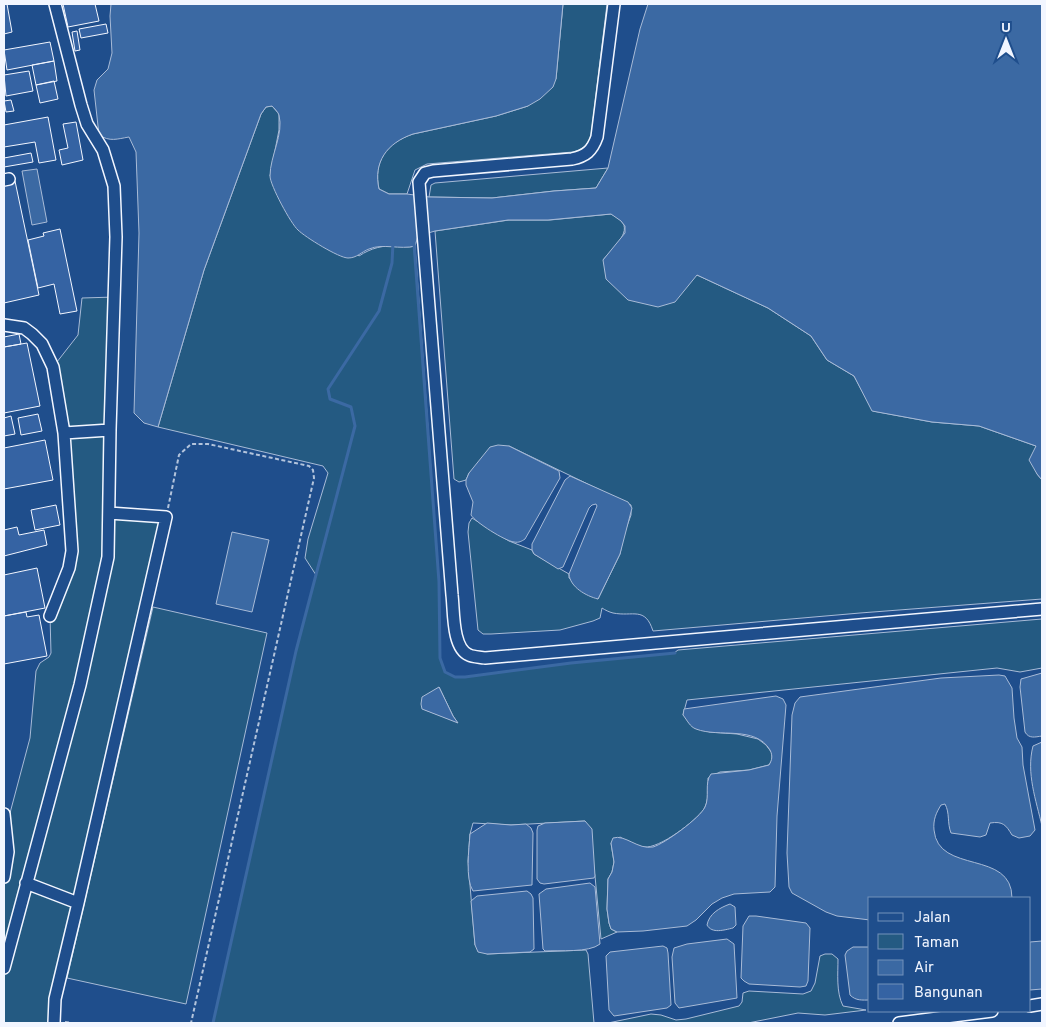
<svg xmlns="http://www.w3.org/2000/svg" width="1046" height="1027" font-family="Overpass,sans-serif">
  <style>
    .green { fill: #245a82; stroke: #a8bbd7; fill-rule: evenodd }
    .water { fill: #3b69a3; stroke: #a8bbd7 }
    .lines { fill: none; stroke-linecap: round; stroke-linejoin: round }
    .stream { stroke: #3b69a3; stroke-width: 3 }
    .building { fill: #3563a3; stroke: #f2f6ff }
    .minor-casing { stroke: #f2f6ff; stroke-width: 14 }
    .path { stroke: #b3c4dc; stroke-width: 2; stroke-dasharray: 4 2.5; stroke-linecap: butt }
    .minor { stroke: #1f4e8c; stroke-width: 11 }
  </style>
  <rect width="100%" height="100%" fill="#1f4e8c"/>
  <path class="green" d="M563,4H607L591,136C587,145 583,150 573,152L427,164L415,170L407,194H389L379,189C373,162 386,143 413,134L496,116L528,106L556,79Z
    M272,106L279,114V130L270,176L359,256C371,248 383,245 398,246C404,246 408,248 415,246L439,582L440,658L445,672L455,677H465L571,663L674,653L678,650L1042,619V668L1020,672L997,668L687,700L683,715L709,732L737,734L758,739L766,745L772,753V760L769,765L749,770L720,772L708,778C708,787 709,801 704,809C696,821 659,849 644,847C636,846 627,841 620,837L611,843L614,862L612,872L608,879L607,909L609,923L611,929L617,932L601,939L595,876L585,821L511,825L473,823L470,834L468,861L475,945L487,954L586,950L588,954L594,1023H213L296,651L316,575L305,558L308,539L328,473L323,466L158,427L204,270L261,114L266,107ZM439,687L453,716L457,722L423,709Z
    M608,168L596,188L554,191L492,198L429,197L431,185L435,183Z
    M611,214C614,216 619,218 621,221C633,232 610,251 603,260L697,275L768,308L811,336L827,360L854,376L873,411L932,422L979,426L1036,446L1037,474L1042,480V599L860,613L653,631C645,606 633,617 613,613C609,612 605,610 602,608L600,618L593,621L560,630L491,634H483L478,630L468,532L469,523L472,518L509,541L532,550L534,554L569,574V578L598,599L620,554L624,534L631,515V505L509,446L469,473L466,480L459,482L454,479L435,231L509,220H550Z
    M115,297L109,513L166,517L54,1023H4V877L6,828L30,738L36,671L40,663L49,657L51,653L50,616L72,551L53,367L78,335L82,298Z
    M153,607L267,633L186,1004L67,978Z
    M825,954H832L838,959C838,974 836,992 843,1006L866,1010L825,1015L798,1013L748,1023H608L651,1014L661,1015L676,1020L686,1019L739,1006L742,1002L743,993L749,991L803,994L811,991L815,983L820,956Z"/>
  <path class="water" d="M111,4H563L556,79L553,87L540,99L528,106L496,116L413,134C387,143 373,162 379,189L389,194H407L429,197L492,198L554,191L596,188L608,168L640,29L648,4H1042V480L1037,474L1029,460L1036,446L979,426L932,422L872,411L854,376L827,360L811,336L768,308L697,275L675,302L658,307L628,300L606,279L603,260L625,233V226L621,221L611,214L548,220H508L435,231L418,236L415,246C400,250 383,243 369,249C361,252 357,258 348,258C339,258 305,237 298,230C291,224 270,185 270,176C270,156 284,134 279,115C278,112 274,108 272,106L266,107L261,114L204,270L158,427L144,423L134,413L139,233L136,152L129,137C117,139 110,142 99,135L94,90L97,80L108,69L112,53L110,16Z
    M37,169L47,222L32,225L22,171Z
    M498,445L509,446L559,471L560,478L525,539C522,541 519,543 514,542C505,541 475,522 471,515L473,502L466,485V480L469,473L490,447Z
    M570,476L628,502L632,508L620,554L598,599C586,596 570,587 569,574L597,506L596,504L592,505L589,508L563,567L558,569L555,567L534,554L532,550V544L565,480Z
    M232,532L269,540L252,612L216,604Z
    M1042,673V736C1035,737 1029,739 1025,732L1020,687L1021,679Z
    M999,675L1005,676L1012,688L1014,718L1017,738L1022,747L1023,765L1035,830L1030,836L1019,838L1012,835C1006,825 1003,821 990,823L986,835L980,837L951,833C947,823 950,813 945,804L941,805C936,813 933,820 934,830C938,875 1012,849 1012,898H870V920L837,916L826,912L792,893L789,887L787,853L792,715L795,703L800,697L941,678Z
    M439,687L453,716L458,723L422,709L421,704L422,697Z
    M776,696L783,699L786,705L777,816L775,887L770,892L734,894L722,898L712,904L696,920L687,926L643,931L617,932L611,929L609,923L607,909L608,879L612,872L614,862L611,843L613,838C625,834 638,850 653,847C664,844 700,818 705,807C710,797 704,783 711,774L749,770L769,765C772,760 773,756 770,750C755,725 719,738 696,729C690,727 687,720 683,715L684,709Z
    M1042,742V826C1036,800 1026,773 1033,746Z
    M585,821L592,829L595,876L594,878L544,884L540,883L537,879V830L538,826L545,823Z
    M487,823L511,825L526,824L531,828L533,833L532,885L473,891C465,879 469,849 470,834Z
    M590,883L595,887L600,944C589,953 559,950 545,951L543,949L539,894L546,889Z
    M527,891L531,894L533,898L534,949L530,952L487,954L478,952L475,945L471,901L477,896Z
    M730,904L735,907L736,925L733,928C724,930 712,934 707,925C709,914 719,908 730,904Z
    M749,916H756L806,923L810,928L808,981L806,986L800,987L749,984L744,981L741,978L743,926Z
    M727,939L734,944L737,998L679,1008L675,1003L672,957L674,948L687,944Z
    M1042,941V989L1030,990V942Z
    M663,946L667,948L668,953L671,1005L667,1008L614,1016L609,1010L606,956L610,952Z
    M853,947H870V1000C862,1000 856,1001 850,995L845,955L847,951Z"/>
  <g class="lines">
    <path class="stream" d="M414,244L439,582L440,658L445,672L455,677H465L571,663L675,653
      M213,1023L296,651L355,426L351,407L330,399L328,389L379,311L392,263L393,243"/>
  </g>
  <path class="building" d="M4,4H7L12,32L4,34Z
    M63,4H95L99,21L68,27Z
    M106,24L108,33L81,38L79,29Z
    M77,31L80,50L75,51L72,32Z
    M50,42L54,61L7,70L4,50Z
    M54,61L57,81L36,85L32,65Z
    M29,71L33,91L6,96L4,75Z
    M54,81L58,99L40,103L36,85Z
    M11,100L14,111L6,112L4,101Z
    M48,117L56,160L39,163L35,142L4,147V125Z
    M76,122L83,160L62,165L59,150L68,148L63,124Z
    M31,153L33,162L4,167V158Z
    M15,181L39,295L4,303V184Z
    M60,229L77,311L60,314L54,284L38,288L28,240L44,236L43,233Z
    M19,334L21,344L4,347V337Z
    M27,343L40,406L4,413V347Z
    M38,414L42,431L21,435L18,418Z
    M11,416L15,434L4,436V418Z
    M45,440L53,480L4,489V448Z
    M56,505L60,525L35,530L31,510Z
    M17,527L19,535L44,530L47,545L4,556V530Z
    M37,568L45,608L4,616V575Z
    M26,612L27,617L39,615L47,656L4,664V616Z"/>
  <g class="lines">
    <defs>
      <path id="minor" d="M614,4L597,137C592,151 586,156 572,159L433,171L425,173L419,182L452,595C454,611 452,648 469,655C473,657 480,657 485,658L1042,609
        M4,180L9,179
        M4,325L24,328L32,334L42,344L53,367L64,433L72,551L69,568L50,616
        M64,433L110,430
        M4,814L8,852L4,877
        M26,883L78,903
        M4,968L80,685L108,557L110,430L116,237L114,186L103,150L87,124L81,105L55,4
        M1030,1006L1042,1004
        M54,1023L55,999L78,903L166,517L109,513
        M899,1023L992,1011"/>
    </defs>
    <use href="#minor" class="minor-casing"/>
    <path class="path" d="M168,508L179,455L191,444H208L309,466L313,470L314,478L191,1023
      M65,1022L72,1023"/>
    <use href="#minor" class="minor"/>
  </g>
  <rect width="1046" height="1027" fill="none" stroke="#f2f6ff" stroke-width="10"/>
  <rect x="868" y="897" width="162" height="115" fill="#1f4e8c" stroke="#7391ba"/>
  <rect x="878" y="913" width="25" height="8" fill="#1f4e8c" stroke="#7391ba"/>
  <text x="914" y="922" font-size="15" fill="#f2f6ff">Jalan</text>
  <rect x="878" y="934" width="25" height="15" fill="#245a82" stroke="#7391ba"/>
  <text x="914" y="947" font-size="15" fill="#f2f6ff">Taman</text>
  <rect x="878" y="960" width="25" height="15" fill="#3b69a3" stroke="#7391ba"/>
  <text x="914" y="972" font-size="15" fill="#f2f6ff">Air</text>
  <rect x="878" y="984" width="25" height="15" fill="#3563a3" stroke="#7391ba"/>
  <text x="914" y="997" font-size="15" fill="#f2f6ff">Bangunan</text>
  <g transform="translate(1006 40)" stroke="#1f4e8c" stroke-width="4" paint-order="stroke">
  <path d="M0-4L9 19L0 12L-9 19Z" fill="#f2f6ff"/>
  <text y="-8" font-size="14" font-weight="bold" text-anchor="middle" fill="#f2f6ff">U</text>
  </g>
</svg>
